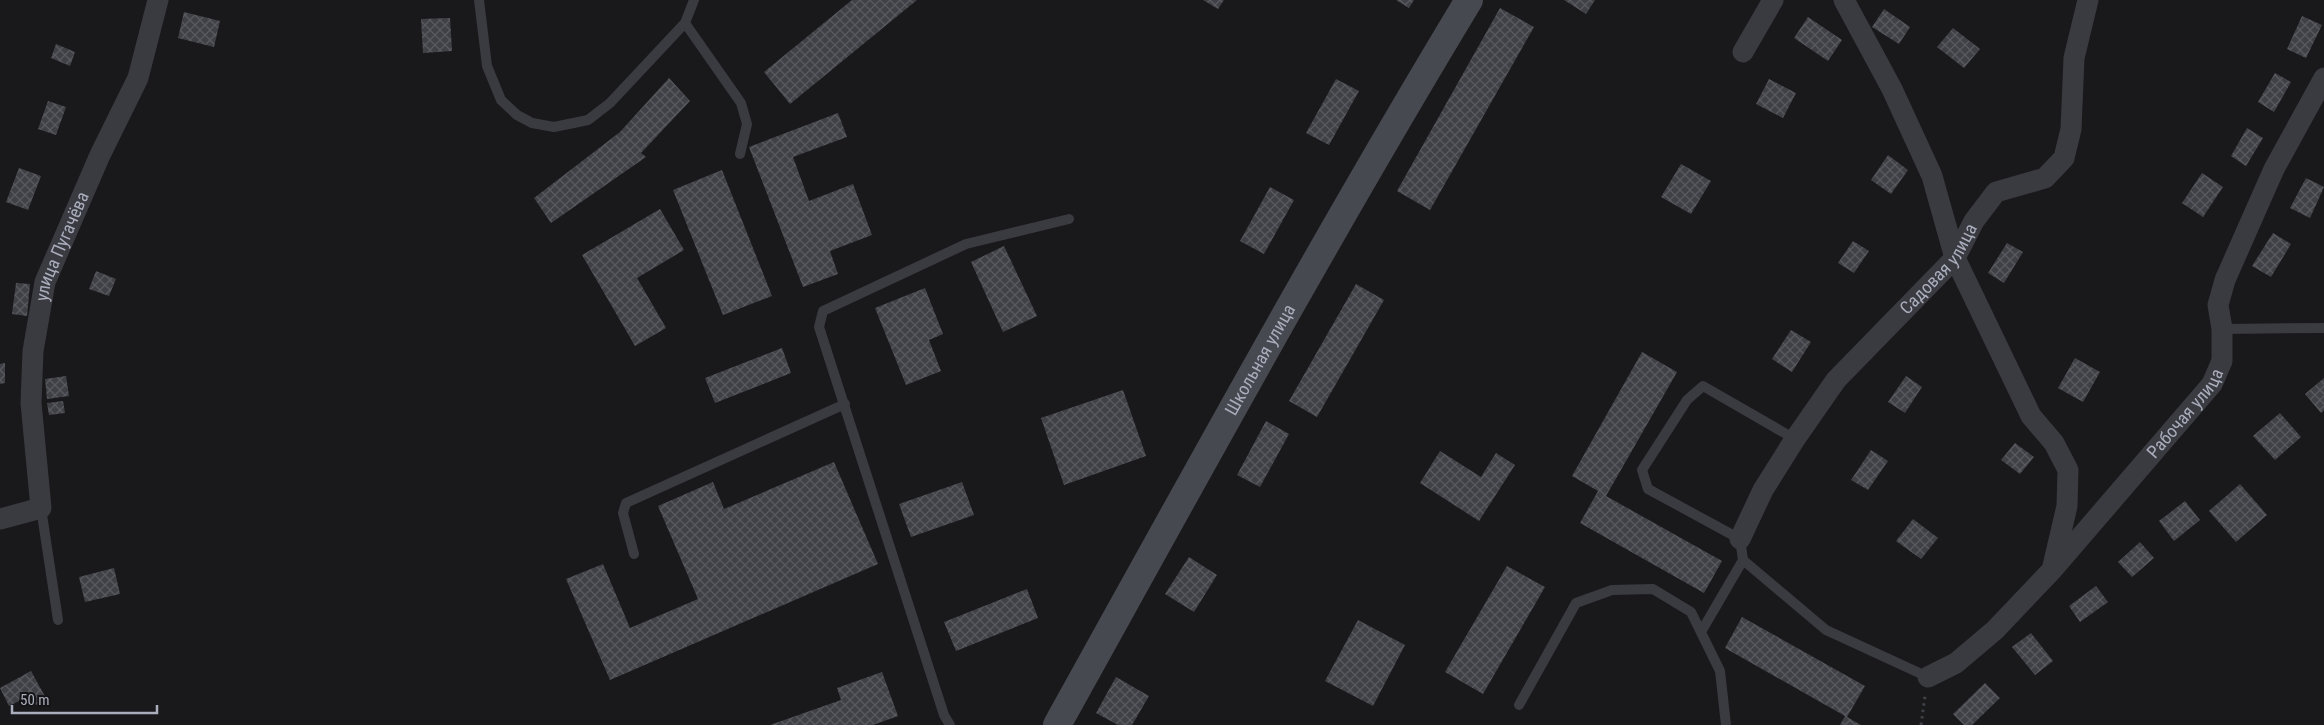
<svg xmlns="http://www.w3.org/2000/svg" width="2324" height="725" font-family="'Roboto Condensed',sans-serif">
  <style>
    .building { fill: url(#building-cross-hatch) }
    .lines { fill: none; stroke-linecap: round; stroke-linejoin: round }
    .path { stroke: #3f4148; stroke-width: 3; stroke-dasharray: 2.5 4; stroke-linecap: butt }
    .lane { stroke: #3a3a41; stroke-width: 10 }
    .street { stroke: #3a3a41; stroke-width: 21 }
    .secondary { stroke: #474951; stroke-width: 28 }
    .labels { text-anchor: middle; stroke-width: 4; stroke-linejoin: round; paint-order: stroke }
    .street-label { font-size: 18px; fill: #aaaebc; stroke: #141416 }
  </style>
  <defs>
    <pattern id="building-cross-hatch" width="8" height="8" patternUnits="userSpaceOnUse" patternTransform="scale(1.25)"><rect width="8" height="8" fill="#404146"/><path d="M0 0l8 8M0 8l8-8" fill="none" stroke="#595a5f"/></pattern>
  </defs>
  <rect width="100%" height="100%" fill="#19191b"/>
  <path class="building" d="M852,0H917L790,104L764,72Z
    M1203,0H1224L1218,9Z
    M1396,0H1414L1409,8Z
    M1564,0H1595L1586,14Z
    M1500,8L1534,27L1430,210L1397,191Z
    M1884,9L1910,27L1899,44L1872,27Z
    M184,12L220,21L214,47L178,38Z
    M2302,16L2322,25L2306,58L2287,49Z
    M1808,17L1842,40L1828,61L1794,38Z
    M450,18L452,51L423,53L421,19Z
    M1953,28L1980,49L1964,68L1937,47Z
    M56,44L75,52L70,66L51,58Z
    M2275,73L2291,82L2274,112L2258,102Z
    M669,78L690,101L641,153L646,157L551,223L534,198L620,132Z
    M1336,79L1359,91L1329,145L1306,133Z
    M1769,79L1796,93L1783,118L1756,104Z
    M48,101L66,107L56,135L38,129Z
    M838,113L847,137L793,157L809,201L853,184L872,235L830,251L838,274L803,287L749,147Z
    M2247,128L2263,138L2246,166L2231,156Z
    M1888,155L1908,170L1891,194L1871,180Z
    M1681,164L1711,181L1691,214L1661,197Z
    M19,168L41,176L28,210L6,202Z
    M722,170L772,296L723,315L673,190Z
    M2202,173L2223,187L2203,217L2182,203Z
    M2306,178L2324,187L2310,218L2290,208Z
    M1270,187L1294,200L1264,254L1240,241Z
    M660,209L684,250L637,278L666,328L635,346L582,255Z
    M2273,233L2291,244L2271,277L2252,266Z
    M1853,241L1869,251L1854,273L1838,263Z
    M2007,243L2023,252L2004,283L1988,273Z
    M1004,246L1037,316L1003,332L971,262Z
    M96,271L116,279L109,296L89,289Z
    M16,283L30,284L27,316L12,314Z
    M1356,284L1384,300L1317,417L1289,401Z
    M925,288L943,334L929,340L941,371L906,385L875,308Z
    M1791,330L1811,342L1792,372L1772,359Z
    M782,348L791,373L715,403L705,378Z
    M1642,352L1677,372L1606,496L1722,561L1704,593L1580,523L1598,491L1572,476Z
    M2075,358L2100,372L2083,402L2058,388Z
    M5,363V383L0,384V364Z
    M66,376L69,396L47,399L45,379Z
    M1906,376L1922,387L1905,413L1888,402Z
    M2324,378V410L2321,413L2305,394Z
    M1123,390L1146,456L1064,485L1041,418Z
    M63,401L65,413L49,415L47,403Z
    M2280,413L2301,437L2275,460L2253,436Z
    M1266,421L1289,434L1260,487L1237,475Z
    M2015,443L2034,457L2020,474L2001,460Z
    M1871,450L1888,461L1868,490L1851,480Z
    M1440,451L1481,477L1496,453L1515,465L1479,521L1420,483Z
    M834,462L878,564L610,680L566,579L603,564L630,628L698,599L658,506L713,482L724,509Z
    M962,482L974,515L911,537L899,504Z
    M2240,484L2267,515L2236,542L2209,511Z
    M2185,501L2200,520L2174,541L2159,521Z
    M1913,519L1938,538L1921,559L1896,541Z
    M2140,542L2154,558L2132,577L2118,562Z
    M1189,557L1217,575L1194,612L1165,594Z
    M1507,566L1545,587L1483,694L1445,672Z
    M114,568L120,594L85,602L79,577Z
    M2096,586L2108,602L2080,622L2069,606Z
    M1027,589L1038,618L956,651L944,622Z
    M1742,617L1865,686L1847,717L1861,725H1840L1845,716L1725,648Z
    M1358,620L1405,645L1373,706L1325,681Z
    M2031,633L2053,661L2035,675L2012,647Z
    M31,671L47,700L36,705L31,695L9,706L0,688Z
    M882,672L898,716L873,725H770L841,700L837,688Z
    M1116,677L1149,696L1132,725H1118L1096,713Z
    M1985,683L2000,698L1972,725H1964L1953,714Z"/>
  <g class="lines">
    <path class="path" d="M1921,725L1925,696"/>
    <path class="lane" d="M479,0L487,66L501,100L517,115L532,123L554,127L588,120L610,103L685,23L694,0
      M685,23L741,103L747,124L740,154
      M2222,329L2324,328
      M41,508L58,620
      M634,554L623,513L626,503L845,404
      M1743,560L1826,630L1928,677
      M1701,632L1743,560L1740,539L1648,489L1642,470L1687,400L1703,386L1795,439
      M1519,705L1576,603L1612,590L1653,589L1691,612L1720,671L1726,725
      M950,725L944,715L819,327L823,311L966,244L1069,219"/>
    <g class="street">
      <path d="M1844,0L1892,89L1932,176L1955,258L2031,416L2054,443L2068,470L2067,506L2053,566"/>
      <path d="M1743,52L1773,0"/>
      <path id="s1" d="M0,519L41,508L31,403L33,351L45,282L100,155L138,78L158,0"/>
      <path id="s2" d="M1740,539L1763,490L1795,439L1836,380L1955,258L1974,221L1996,192L2045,178L2064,158L2071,129L2074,58L2088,0"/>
      <path id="s3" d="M1928,677L1956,663L1995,630L2053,569L2212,384L2222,361V329L2218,305L2225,280L2274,169L2324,78"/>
    </g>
    <path class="secondary" id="s4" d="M1057,725C1192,482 1325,238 1469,0"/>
  </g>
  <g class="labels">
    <g class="street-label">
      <text dy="6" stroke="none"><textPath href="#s1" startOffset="309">улица Пугачёва</textPath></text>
      <text dy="6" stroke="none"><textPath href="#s2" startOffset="338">Садовая улица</textPath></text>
      <text dy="6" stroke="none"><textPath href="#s4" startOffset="418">Школьная улица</textPath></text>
      <text dy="6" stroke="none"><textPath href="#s3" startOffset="371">Рабочая улица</textPath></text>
    </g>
  </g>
  <path d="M12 705v8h145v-8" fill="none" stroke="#aaaebc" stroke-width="2.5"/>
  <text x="20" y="705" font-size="15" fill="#aaaebc" stroke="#141416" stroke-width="4" paint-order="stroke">50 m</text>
</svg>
